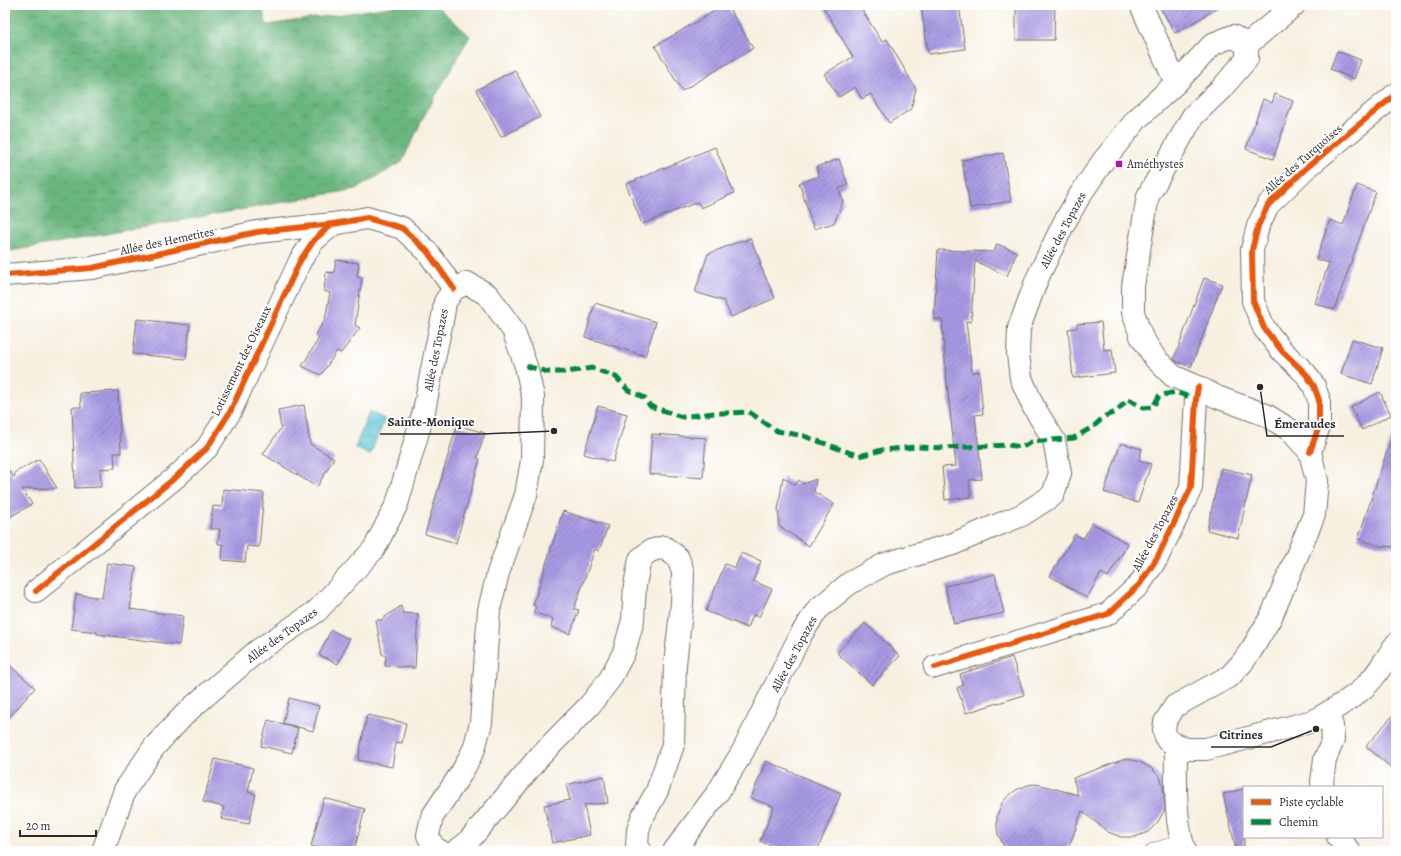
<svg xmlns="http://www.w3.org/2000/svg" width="1401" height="856" font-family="Alegreya,serif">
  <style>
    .forest { fill: url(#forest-crowns); stroke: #4b7055 }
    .water { fill: url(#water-ripples); stroke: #42787f }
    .building { fill: url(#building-hatch) }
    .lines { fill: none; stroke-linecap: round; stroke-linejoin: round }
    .lane-casing { stroke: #72706a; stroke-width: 16 }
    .street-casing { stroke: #72706a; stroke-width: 24 }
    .secondary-casing { stroke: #72706a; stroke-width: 24 }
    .lane { stroke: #fff; stroke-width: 15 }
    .street { stroke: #fff; stroke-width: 22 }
    .secondary { stroke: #fff; stroke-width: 22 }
    .quiet { stroke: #00873e; stroke-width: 5; stroke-dasharray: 10 5; stroke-linecap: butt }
    .cycleway-casing { stroke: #fff; stroke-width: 8 }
    .cycleway { stroke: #e8590c; stroke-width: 6 }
    .poi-dot { fill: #b5179e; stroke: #fff; stroke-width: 1.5 }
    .labels { text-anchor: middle; stroke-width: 4; stroke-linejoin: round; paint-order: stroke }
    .street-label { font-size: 12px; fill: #2b2b2b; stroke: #fff }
    .poi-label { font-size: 12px; fill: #2b2b2b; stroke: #fff; text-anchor: start }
    .leader { fill: none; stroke: #2b2b2b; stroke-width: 1.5 }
    .callout-dot { fill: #2b2b2b; stroke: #fff; stroke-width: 1.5 }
    .callout-label { font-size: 13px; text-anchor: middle; font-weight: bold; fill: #2b2b2b; stroke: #fff; stroke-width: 4; stroke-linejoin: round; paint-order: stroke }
  </style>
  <defs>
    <pattern id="forest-crowns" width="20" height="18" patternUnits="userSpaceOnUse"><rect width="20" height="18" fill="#6bb67f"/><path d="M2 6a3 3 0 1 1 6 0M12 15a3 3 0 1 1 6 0" fill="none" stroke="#589468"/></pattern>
    <pattern id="water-ripples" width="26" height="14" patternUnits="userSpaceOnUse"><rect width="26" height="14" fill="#59c4d3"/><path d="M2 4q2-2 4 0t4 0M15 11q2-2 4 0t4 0" fill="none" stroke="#4a9fab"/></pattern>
    <pattern id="building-hatch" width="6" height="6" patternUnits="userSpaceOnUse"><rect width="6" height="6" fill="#a799e3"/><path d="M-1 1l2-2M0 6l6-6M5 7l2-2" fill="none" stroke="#887db8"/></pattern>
  </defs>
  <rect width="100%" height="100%" fill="#fff"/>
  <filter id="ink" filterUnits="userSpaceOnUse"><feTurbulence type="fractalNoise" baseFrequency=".025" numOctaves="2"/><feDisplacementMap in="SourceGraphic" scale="8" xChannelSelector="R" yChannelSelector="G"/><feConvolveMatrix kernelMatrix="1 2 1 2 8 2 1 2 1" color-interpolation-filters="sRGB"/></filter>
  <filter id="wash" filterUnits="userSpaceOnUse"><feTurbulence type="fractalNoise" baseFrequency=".012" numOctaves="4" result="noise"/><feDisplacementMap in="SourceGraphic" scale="16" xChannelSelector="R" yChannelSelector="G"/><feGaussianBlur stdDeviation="0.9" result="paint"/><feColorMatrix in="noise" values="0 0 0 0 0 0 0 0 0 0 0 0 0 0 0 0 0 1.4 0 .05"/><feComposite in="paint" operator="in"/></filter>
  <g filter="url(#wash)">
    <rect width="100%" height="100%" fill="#f7f0e0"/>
    <path class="forest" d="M5,5H261L267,25L405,5H435L470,36L424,116L402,162L356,189L5,252Z"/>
    <path class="water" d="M369,412L385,419L370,455L355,448Z"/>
    <g id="blocks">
      <path class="building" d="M725,5H727L753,48L682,91L655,46Z
        M822,5H859L882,42L887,39L916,89L911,109L889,123L871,94L862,99L855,87L839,97L824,74L853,57Z
        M921,5H959L965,49L928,54Z
        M1016,5H1055L1054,40H1016Z
        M1159,5H1223L1175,33Z
        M1337,51L1361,60L1354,79L1330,69Z
        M515,70L540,117L501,137L476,90Z
        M1275,94L1293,101L1273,159L1246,149L1263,99L1272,103Z
        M715,147L734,193L701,208L698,202L642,224L626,184Z
        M1003,153L1011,201L970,208L962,160Z
        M839,159L848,185L839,189L843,202L834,223L814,229L799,183L819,176L816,167Z
        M1357,185L1376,192L1334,310L1315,303L1329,263L1316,259L1330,220L1343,225Z
        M750,238L761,263H759L775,298L731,317L724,301L695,292L708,254L743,240L744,241Z
        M997,244L1017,252L1007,276L975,261L971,322L966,321L972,373L979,371L983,414L975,415L982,479L969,480L971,497L945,500L942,467L956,466L946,375L942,320L934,319L938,250L994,252Z
        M336,260L359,263L357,277L362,278L355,325L360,328L341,353L337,351L321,375L302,366L319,338L315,335L325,320L330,293L324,291L326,272L334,273Z
        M1204,278L1222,284L1191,367L1177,362L1174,359Z
        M595,303L656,322L645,356L585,337Z
        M137,319L190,325L186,359L133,354Z
        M1101,322L1104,350L1112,349L1115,373L1073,378L1068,329L1077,328V324Z
        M1352,339L1383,348L1372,384L1341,374Z
        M118,391L121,453H114L115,468L100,469L101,487L75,488L72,407H81L80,393Z
        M1380,392L1391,415L1362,430L1351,407Z
        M304,405L310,444L334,458L317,487L263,454L281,428L278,410Z
        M598,406L627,414L613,462L584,454Z
        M457,425L485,433L477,458L480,459L456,543L425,534Z
        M652,434L706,438L703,478L649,474Z
        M1392,436L1396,437V547L1380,546L1358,539Z
        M1121,443L1142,449L1139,460L1151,464L1138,503L1104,492Z
        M39,459L57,488L22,489L32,504L5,520V464L13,477L15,476L14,473Z
        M1221,468L1252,475L1238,538L1207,530Z
        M783,477L795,485L799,480L803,484L816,479L814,492L834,504L809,546L779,526V517L778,510Z
        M223,489L264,493L259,547L247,546L245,562L222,560L223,544H218L220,529H210L213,506L222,507Z
        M563,511L608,526L599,551L595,549L574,609L579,610L570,634L551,627L553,619L533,612L536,607L533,605Z
        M1092,523L1128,544L1108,577L1101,573L1087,598L1050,576L1075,534L1083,539Z
        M741,553L761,561L753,581L772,589L759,617L753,615L748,628L706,611L725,564L735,568Z
        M107,563L136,567L130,609L183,616L179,645L97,634V632L71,629L76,594L102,598Z
        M995,574L1004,613L954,624L945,586Z
        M401,606L403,613L418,614L415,668L385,666L386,656L382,654L376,620H382V619Z
        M865,623L900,656L872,685L837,653Z
        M331,630L349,639L338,664L319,655Z
        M1012,657L1024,695L966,713L957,688L963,685L960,674Z
        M5,661L35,688L5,722Z
        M289,698L319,706L313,731L283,723Z
        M1396,712V772L1366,746Z
        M367,715L406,723L402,743L396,742L392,767L358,760Z
        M268,720L298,728L292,753L261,746Z
        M215,759L253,768L248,792L256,794L249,824L221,819L224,807L203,802Z
        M1128,759L1140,762L1151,768L1160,777L1163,786L1165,809L1158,822L1148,832L1135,837H1121L1108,832L1082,811L1070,844L1064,851H1008L1004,847L998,834L997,828V815L1002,803L1006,798L1016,790L1028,785L1034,784L1041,785L1078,795L1073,778L1122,760Z
        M766,761L841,793L817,851H784L760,841L774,807L751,798Z
        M604,776L608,803L584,805L590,835L552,843L544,805L570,800L566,785Z
        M1244,789V848L1236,849L1223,794Z
        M324,798L365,809L354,851H332L311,846Z"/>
    </g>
  </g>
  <g filter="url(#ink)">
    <use href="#blocks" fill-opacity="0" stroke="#72706a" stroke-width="1"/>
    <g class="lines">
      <defs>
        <path id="lane" d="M1153,851L1182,842"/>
        <path id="street" d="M1141,5L1176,83
          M1247,45L1294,5
          M5,275L92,268L257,232L333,224L367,218L402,228L427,251L454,289
          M1310,452L1319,426V400L1314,386L1306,374L1282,351L1264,328L1253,301L1252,250L1258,226L1268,205L1305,169L1396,94
          M36,591L176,477L207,448L230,412L300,261L314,240L333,224
          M935,667L1108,614L1139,585L1157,558L1191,488L1196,399L1198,387
          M1176,745C1176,776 1174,822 1185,851
          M1323,787L1322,782L1325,759L1333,740L1332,726L1328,713
          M1338,837L1349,851"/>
        <path id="secondary" d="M103,851L125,790L155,746L188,711L256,652L317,611L374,549L397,504L424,411L436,349L443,316L445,302L454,289L467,283L488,295L513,330L526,366L533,397L532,460L526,495L498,573L489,610L481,723L474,749L462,772L432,817L428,835L433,847L440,851
          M456,851L466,844L540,756L589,706L610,679L624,652L633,620L635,585L640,559L650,551L664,547L678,558L683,572L682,604L675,664L673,745L657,791L642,818L638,830L637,846L641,851
          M674,851L718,792L743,751L800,636L818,609L850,583L885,564L953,544L988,529L1022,515L1053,495L1060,473L1054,440L1033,406L1021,378L1018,354L1019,328L1037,279L1063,225L1080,195L1103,161L1137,119L1176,83L1213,44L1233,36L1247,45V59L1221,89L1193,116L1148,196L1133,286V312L1141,336L1155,358L1173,376L1198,387L1217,397L1266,415L1290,430L1310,452L1317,481L1314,515L1271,617L1252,649L1242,663L1230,676L1175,706L1165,722L1164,731L1167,740L1176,745L1187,749H1206L1313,721C1329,712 1346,703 1360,691C1375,679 1385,660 1396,644"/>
      </defs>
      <use href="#lane" class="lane-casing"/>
      <use href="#street" class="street-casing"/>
      <use href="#secondary" class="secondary-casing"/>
      <use href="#lane" class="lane"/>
      <use href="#street" class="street"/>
      <use href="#secondary" class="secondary"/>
      <path class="quiet" d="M526,366L548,372H567L592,368L616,377L628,390L645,398L650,406L682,417L714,413H731L749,412L777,431L804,436L859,456L882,450L916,447L945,448L1008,445L1022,447L1032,442L1074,438L1094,426L1105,416L1116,412L1128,399L1143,408L1153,407L1159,396L1175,392L1196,399"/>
      <defs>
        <path id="cycleway" d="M5,275L92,268L257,232L333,224L367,218L402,228L427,251L454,289
          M1310,452L1319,426V400L1314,386L1306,374L1282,351L1264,328L1253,301L1252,250L1258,226L1268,205L1305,169L1396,94
          M36,591L176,477L207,448L230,412L300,261L314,240L332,224
          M935,667L1108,614L1139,585L1157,558L1191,488L1196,399L1198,387"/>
      </defs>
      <use href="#cycleway" class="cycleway-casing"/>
      <use href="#cycleway" class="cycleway"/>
    </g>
  </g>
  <rect class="poi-dot" x="1115" y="160" width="8" height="8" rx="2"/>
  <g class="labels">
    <g class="street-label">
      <text transform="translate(1303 159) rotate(-41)" y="4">Allée des Turquoises</text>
      <text transform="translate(1063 230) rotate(-62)" y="4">Allée des Topazes</text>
      <text transform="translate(167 241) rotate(-12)" y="4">Allée des Hemetites</text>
      <text transform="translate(436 350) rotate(-79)" y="4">Allée des Topazes</text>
      <text transform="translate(241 361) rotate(-64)" y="4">Lotissement des Oiseaux</text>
      <text transform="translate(1155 533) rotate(-62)" y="4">Allée des Topazes</text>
      <text transform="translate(282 635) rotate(-36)" y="4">Allée des Topazes</text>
      <text transform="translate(794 654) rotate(-62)" y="4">Allée des Topazes</text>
    </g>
    <g class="poi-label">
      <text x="1127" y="168">Améthystes</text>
    </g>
  </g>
  <path class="leader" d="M554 431L483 434H380M1260 387L1267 436H1344M1316 729L1271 747H1211"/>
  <g class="callout-dot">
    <circle cx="554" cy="431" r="4"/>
    <circle cx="1260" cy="387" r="4"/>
    <circle cx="1316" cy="729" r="4"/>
  </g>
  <g class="callout-label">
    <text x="431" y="426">Sainte-Monique</text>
    <text x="1305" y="428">Émeraudes</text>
    <text x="1241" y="739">Citrines</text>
  </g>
  <rect width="1401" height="856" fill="none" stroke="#fff" stroke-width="20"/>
  <rect x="1243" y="786" width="140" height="52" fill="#ffffff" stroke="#aaaaaa"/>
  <rect x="1251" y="799" width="20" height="6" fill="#e8590c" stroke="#aaaaaa"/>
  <text x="1279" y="806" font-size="12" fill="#2b2b2b">Piste cyclable</text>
  <rect x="1251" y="819" width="20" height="6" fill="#00873e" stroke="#aaaaaa"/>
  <text x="1279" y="826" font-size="12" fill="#2b2b2b">Chemin</text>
  <path d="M20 830v6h76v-6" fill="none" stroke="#2b2b2b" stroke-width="2"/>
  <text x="26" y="830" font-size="12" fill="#2b2b2b" stroke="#ffffff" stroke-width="3" paint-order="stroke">20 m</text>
</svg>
